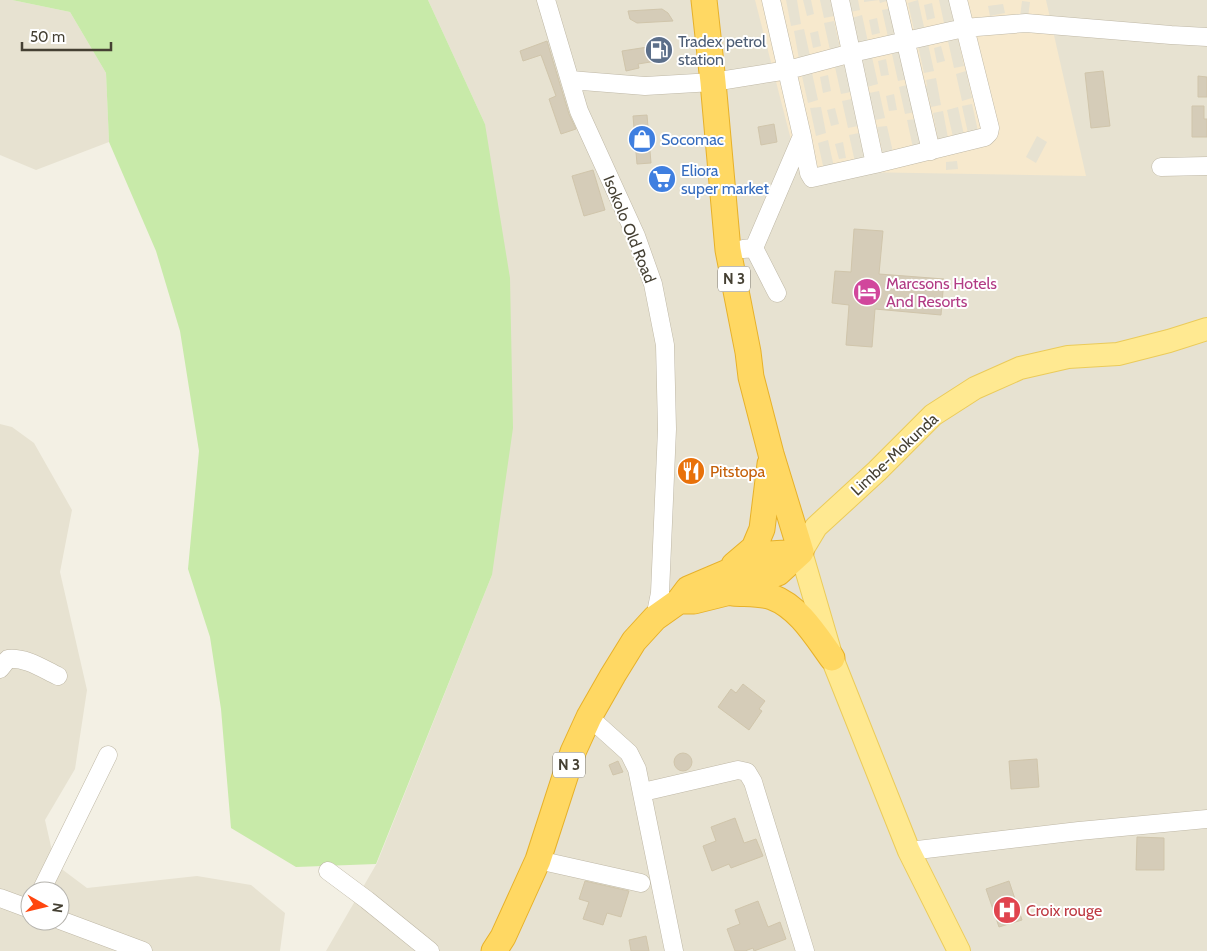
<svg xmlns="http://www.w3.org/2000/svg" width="1207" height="951" font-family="Cabin,sans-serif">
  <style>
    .residential { fill: #e7e2d1; fill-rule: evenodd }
    .commercial { fill: #f7e9cd; fill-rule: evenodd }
    .green { fill: #c8eaa9 }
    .building { fill: #d5ccb8; stroke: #d0c5ab }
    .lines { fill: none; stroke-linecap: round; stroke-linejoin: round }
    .minor-casing { stroke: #bfb8a6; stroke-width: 19 }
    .major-casing { stroke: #ebcb5a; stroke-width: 24 }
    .highway-casing { stroke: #e7b12a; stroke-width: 27 }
    .minor { stroke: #fff; stroke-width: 18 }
    .major { stroke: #ffe991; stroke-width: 22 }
    .highway { stroke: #ffd863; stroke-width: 25 }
    .labels { text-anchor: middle; stroke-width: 4; stroke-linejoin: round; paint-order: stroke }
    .shield { fill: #fff; stroke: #7d7970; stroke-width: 1 }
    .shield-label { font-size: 15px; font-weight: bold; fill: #454033 }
    .service-label { font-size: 16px; fill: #4e5e75; stroke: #fff; text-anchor: start }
    .shop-label { font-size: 16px; fill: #366cbe; stroke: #fff; text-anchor: start }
    .street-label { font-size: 16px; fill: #454033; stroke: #fff }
    .hotel-label { font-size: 16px; fill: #b23c85; stroke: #fff; text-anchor: start }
    .food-label { font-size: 16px; fill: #c56008; stroke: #fff; text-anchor: start }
    .health-label { font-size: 16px; fill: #be3a42; stroke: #fff; text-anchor: start }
  </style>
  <rect width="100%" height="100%" fill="#f3f0e4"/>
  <path class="residential" d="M0,0H12L70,12L106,73L109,142L36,170L0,155Z
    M428,0H1207V951H326L377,863L492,575L485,124Z
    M0,424L12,427L34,443L72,510L60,572L87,690L75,769L45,820L55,864L87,888L197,876L251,885L285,913L280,951H0ZM30,891H60V921H30Z"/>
  <path class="commercial" d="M755,0H786L791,26L801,24L797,0H803L807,16L814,14L811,0H820L824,18L834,16L832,8L836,7L835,1H831V0H847L850,12L860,10L858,0H864V2L879,0L880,3L890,0H939L944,23L954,21L949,0H1046L1086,176L799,171ZM918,0L924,27L914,30L908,3ZM1022,1L1030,2L1028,18L1020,17ZM932,3L935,18L927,20L924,5ZM1003,4L1005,13L990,16L988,6ZM892,8L898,35L888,37L882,10ZM862,15L868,42L858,44L852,18ZM877,18L880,33L872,35L869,20ZM834,21L840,48L830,50L824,23ZM804,29L810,56L799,59L794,31ZM818,31L821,46L813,48L810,33ZM958,39L964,66L954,68L948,41ZM928,44L934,71L924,73L918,46ZM941,46L945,61L937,63L934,48ZM902,51L908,79L898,81L892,54ZM872,57L878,84L867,87L858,60ZM886,59L889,75L881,76L878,61ZM845,65L851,92L841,94L835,67ZM966,71L972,98L962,101L956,74ZM812,73L818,100L808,103L802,76ZM828,75L831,91L823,93L820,77ZM936,78L941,105L931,107L928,94L922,95L920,88L927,86L926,80ZM910,84L915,112L905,114L899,87ZM879,91L885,118L875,120L869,93ZM894,94L897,110L889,111L886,96ZM852,99L858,126L848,128L842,101ZM972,104L978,131L968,133L962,106ZM821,107L826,133L816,136L810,108ZM958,107L964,135L953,137L947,110ZM835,108L839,124L831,126L827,110ZM943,111L948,138L938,140L933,113ZM917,119L923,146L913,148L907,120ZM887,126L893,152L883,155L877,127ZM859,133L865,160L855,162L849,135ZM1037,136L1047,142L1036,163L1026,157ZM828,140L834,167L824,170L818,143ZM843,142L846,158L839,159L835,144ZM957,161L958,169L946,170V162Z"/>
  <path class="green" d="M12,0H428L485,124L510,278L513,428L492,575L376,864L296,867L231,828L221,709L210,637L188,569L199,451L180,331L156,251L109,142L106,73L70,12Z"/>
  <path class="building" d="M662,9L668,13L673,21L637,23L630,19L628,11Z
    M547,41L569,114L576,129L561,134L549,99L556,96L541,55L523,61L520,51Z
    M667,44L669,59L638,64L639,68L626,71L622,51Z
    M1103,71L1110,126L1091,128L1085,73Z
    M1198,76L1207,77V97H1198Z
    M1192,106H1204V119H1207V137H1192Z
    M647,115L651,163L637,164L633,116Z
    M774,124L777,142L761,145L758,127Z
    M593,170L605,210L584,216L572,176Z
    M668,172L669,191L658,192L656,174Z
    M854,229L883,231L879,274L944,279L941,315L875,309L872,347L846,345L849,305L832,303L835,271L851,272Z
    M743,684L765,701L759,709L762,711L749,730L718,707L731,689L736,693Z
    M674 762a9 9 0 1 1 18 0a9 9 0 1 1-18 0Z
    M1037,759L1039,787L1011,789L1009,761Z
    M618,761L623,772L613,775L609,765Z
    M735,818L744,843L756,839L763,856L731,868L729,864L712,871L703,846L716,841L711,827Z
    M1137,837L1164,838V870H1136Z
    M585,881L629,891L621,917L607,913L603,925L583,919L589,902L579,899Z
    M1009,881L1022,920L999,927L986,889Z
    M758,901L768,927L780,922L786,939L754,951L753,948L745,951H735L727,929L740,924L735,910Z
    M646,936L649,951H631L629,940Z"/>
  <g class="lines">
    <defs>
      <path id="minor" d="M546,0L579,111L636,236L653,284L665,345L667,429L660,593L655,618
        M840,0L875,164L985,137L989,133L990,128L958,0
        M896,0L931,151
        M570,80L645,86L713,82L788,70L852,53L964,28L1026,23L1171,35L1207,37
        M802,136L809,173L812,178L875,164
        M1161,167L1207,166
        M754,248L802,136L771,0
        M743,249L754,248L777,293
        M0,669L8,659C26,657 43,669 58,676
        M589,717L629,753L637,769L674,951
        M643,792L738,770L747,772L753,782L805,951
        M909,851L1079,831L1207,819
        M538,860L641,883
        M328,871L367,900L430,951
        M41,891L108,755
        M0,898L30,909
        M60,920L143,951"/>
      <path id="major" d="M959,951L909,851L832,658L801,552L816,527L877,471L933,415L975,388L1020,368L1068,357L1118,354L1169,341L1207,329"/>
      <path id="highway" d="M704,0L713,82L728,250L748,352L751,377L771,454L801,552
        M734,565L754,548L762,529L770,464
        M733,593C745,594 761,593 772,597C799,607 816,636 832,658
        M684,601H694L730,592L778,573L801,552
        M494,951L503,937L538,860L573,752L589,717L613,675L634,641L655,618L679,601L688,589L770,554L801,552"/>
    </defs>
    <use href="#minor" class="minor-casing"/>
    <use href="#major" class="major-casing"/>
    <use href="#highway" class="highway-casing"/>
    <use href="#minor" class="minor"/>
    <use href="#major" class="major"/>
    <use href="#highway" class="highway"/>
  </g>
  <defs>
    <symbol id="fuel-disc" viewBox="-11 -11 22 22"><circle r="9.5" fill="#5c6f8a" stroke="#fff"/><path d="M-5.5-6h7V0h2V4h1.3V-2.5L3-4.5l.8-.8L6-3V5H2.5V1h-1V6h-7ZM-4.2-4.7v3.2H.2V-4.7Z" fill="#fff"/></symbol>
    <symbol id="shop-disc" viewBox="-11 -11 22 22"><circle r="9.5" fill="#3f7fe0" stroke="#fff"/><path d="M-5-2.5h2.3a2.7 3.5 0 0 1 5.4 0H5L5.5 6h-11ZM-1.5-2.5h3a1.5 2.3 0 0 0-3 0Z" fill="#fff"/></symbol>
    <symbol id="supermarket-disc" viewBox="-11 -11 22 22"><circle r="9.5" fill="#3f7fe0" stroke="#fff"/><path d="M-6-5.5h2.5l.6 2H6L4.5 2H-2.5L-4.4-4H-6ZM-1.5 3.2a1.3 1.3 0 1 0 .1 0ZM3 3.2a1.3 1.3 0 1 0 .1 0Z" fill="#fff"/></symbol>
    <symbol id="hotel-disc" viewBox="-11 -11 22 22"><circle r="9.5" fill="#d1479c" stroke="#fff"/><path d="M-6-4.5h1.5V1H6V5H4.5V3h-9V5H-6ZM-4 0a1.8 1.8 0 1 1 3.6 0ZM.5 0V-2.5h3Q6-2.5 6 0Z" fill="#fff"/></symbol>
    <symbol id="restaurant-disc" viewBox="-11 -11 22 22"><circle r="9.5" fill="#e8710a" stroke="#fff"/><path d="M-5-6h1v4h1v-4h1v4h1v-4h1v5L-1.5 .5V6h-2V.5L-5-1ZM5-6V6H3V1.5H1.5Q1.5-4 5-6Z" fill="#fff"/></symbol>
    <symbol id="hospital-disc" viewBox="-11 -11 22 22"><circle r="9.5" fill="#e0444e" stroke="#fff"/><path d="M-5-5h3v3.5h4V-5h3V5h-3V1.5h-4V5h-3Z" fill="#fff"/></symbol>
  </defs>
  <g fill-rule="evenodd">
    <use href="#fuel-disc" x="643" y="34" width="32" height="32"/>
    <use href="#shop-disc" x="626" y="123" width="32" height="32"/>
    <use href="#supermarket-disc" x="646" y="163" width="32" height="32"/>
    <use href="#hotel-disc" x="851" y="276" width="32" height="32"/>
    <use href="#restaurant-disc" x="675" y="455" width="32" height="32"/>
    <use href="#hospital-disc" x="991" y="894" width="32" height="32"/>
  </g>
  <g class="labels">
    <g class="shield">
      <rect x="718" y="266.5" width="32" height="25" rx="4"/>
      <rect x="553" y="752.5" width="32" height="25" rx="4"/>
    </g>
    <g class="shield-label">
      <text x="734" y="284">N 3</text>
      <text x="569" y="770">N 3</text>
    </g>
    <g class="service-label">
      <text x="678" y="47">Tradex petrol<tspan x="678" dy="18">station</tspan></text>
    </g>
    <g class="shop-label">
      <text x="661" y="145">Socomac</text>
      <text x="681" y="176">Eliora<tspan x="681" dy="18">super market</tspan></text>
    </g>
    <g class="street-label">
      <text transform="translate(630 229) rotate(68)" y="6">Isokolo Old Road</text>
      <text transform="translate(894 454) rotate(-43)" y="6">Limbe-Mokunda</text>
    </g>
    <g class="hotel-label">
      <text x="886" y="289">Marcsons Hotels<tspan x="886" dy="18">And Resorts</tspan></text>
    </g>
    <g class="food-label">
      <text x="710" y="477">Pitstopa</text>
    </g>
    <g class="health-label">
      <text x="1026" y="916">Croix rouge</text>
    </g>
  </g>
  <g transform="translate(45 906) rotate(98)"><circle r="24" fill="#ffffff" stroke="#b5b3ad"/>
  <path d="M0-4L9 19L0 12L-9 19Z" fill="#ff460f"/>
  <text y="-8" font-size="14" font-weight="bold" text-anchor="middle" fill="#454033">N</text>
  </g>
  <path d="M22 42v8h89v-8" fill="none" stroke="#454033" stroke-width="2.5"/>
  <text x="30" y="42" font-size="15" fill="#454033" stroke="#ffffff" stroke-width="4" paint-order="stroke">50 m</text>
</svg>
